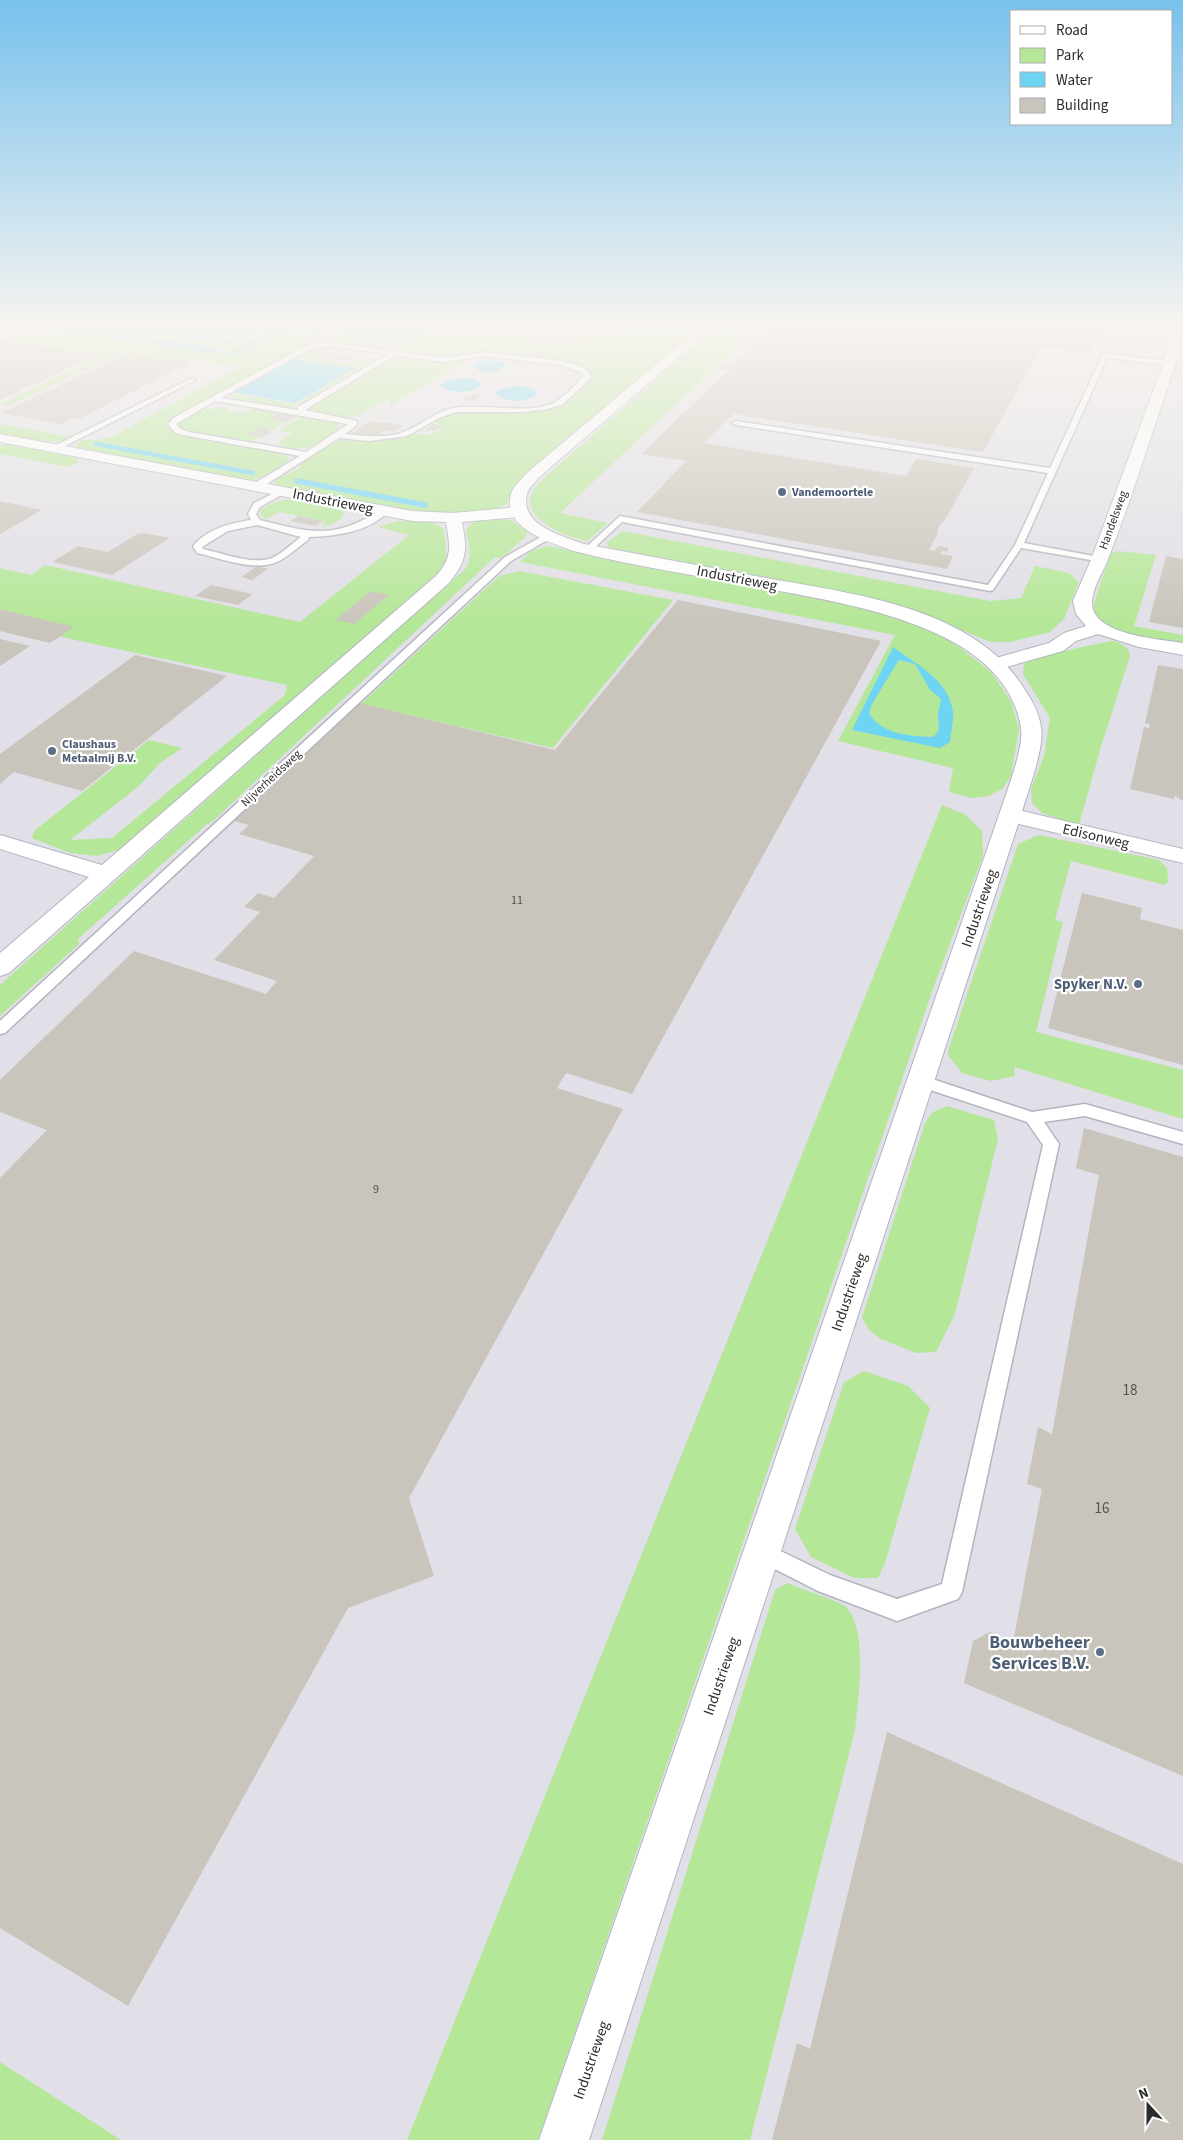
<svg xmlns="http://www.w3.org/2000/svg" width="1183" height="2140" font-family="'Source Sans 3',sans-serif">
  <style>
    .industrial { fill: #e1dfe7 }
    .green { fill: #b5e798 }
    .water { fill: #6dd4f4; fill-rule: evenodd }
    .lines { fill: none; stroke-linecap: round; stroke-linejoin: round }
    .stream-far1 { stroke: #6dd4f4; stroke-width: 4.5 }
    .stream { stroke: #6dd4f4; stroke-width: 5.5 }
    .building { fill: #c9c5bc }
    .service-casing { stroke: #b2b5c0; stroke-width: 3 }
    .minor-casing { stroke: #b2b5c0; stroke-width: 2 }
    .tertiary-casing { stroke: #b2b5c0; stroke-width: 2 }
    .service { fill: #fff; fill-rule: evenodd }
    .minor { fill: #fff; fill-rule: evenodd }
    .tertiary { fill: #fff; fill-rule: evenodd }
    .service-dot { fill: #5c6f8a; stroke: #fff; stroke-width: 2 }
    .labels { text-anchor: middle; stroke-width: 4.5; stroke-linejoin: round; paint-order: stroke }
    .far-service-label { font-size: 12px; font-weight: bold; fill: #4e5e75; stroke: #fff; text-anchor: start }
    .far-street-label { font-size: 12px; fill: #2c2c2c; stroke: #fff }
    .number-label { font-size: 12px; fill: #535250 }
    .street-label { font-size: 15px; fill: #2c2c2c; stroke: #fff }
    .service-label { font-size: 15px; font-weight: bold; fill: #4e5e75; stroke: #fff; text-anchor: end }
    .near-number-label { font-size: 15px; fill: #535250 }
    .near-service-label { font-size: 18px; font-weight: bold; fill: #4e5e75; stroke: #fff; text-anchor: end }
  </style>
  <rect width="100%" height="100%" fill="#eee7de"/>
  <path class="industrial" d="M0,325H1183V2140H0Z"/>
  <path class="green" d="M57,325H103L229,345L239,341L141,325H175L243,336L251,332L210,325L259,327L267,325H338L322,330L314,341L169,420L166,427L176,433L273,451L289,457L288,461L260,478L250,481L77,448L76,445L83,440H97L112,437L240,367L190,359L182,362L123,353L9,406L0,404L99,356L0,339V328L37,334Z
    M343,325H439L440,328L431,337L441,338L490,332L557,342L601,337L617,325H704L522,476L512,490L507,504C481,516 447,514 419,512L276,486L274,483L277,479L300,468V463L329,445L338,441L400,439L414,434L430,435L445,426L432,422L452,413L468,411L524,412L548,410L561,402L587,373C551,359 516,352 478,353C458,353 440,359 421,355L420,352L408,351L401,345L394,344V341H372L364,347L331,341L329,338Z
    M719,325H761L560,513L608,523L587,541C568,538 529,522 530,500C531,490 539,483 545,477Z
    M320,347H329L313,358L345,363L362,357L374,359L304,402L285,407L232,398L228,396L229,393L296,404L355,368L294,358Z
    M401,358L429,362L431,367L465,358L462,362L390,406L389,400C377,403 368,411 357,416C344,420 326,414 313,412L310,409V406L388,360Z
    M254,407L297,416L250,442L182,430L178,427V423C192,410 209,408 227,408V411L247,413Z
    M303,416L332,420L338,424V430C316,445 308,452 280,446L278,443L292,433L279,430Z
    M0,424L71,437C49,448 23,438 0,433Z
    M5,444L78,458V462L69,467L0,454V445Z
    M294,499L340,507L344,515C339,522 330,526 322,526L325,521L279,512L267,519L262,517L260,511C272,502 279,500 294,499Z
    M492,517L513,521L528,532L525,537L502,558L495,557L213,821L206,825L78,939L79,944L0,1016V985L456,577C460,574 465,570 467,566C479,539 445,526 492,517Z
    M398,521L432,522L444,529L447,560L439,572L119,850L96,856L70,853L32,838L34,831L149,740L182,748L160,763L138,787L70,840L112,838L285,695L287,685L75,640L0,622V568L31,575L45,565L300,622L409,535L378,527Z
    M623,531L990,601L1021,598L1035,566L1069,573L1079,582L1064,619L1050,632L1010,642H991L908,608L882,601L644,556L608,547L607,542Z
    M548,546L846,603L887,613L922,626L954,643L991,672L1011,701L1019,729L1011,776L1002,789L989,796L971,798L949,792L953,768L838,741L895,635L520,562L531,551Z
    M1118,551L1156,555L1134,626L1183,635V644C1164,640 1095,633 1094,608C1093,601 1108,563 1111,553Z
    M519,571L673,600L553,748L361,704L499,576Z
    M1111,641L1118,642L1128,649L1130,656L1100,750L1079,825L1042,813L1032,803L1031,789L1044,756L1050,718L1023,674L1024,664L1035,657Z
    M942,805L966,815L982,831L983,856L934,986L538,2140H407Z
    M1039,835L1159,860L1167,868L1168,881L1165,885L1071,861L1055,920L1063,922L1036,1032L1183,1070V1119L1014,1067L1015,1076L991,1081L962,1073L948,1055L949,1048L1018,844Z
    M947,1106L994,1120L998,1139L955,1314L936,1352L916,1353L881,1339L869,1330L862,1318L925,1123L933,1112Z
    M864,1371L908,1386L930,1408L885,1563L878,1578H854L811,1557L795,1529L844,1382Z
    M788,1583C798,1588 839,1601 845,1606C869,1628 858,1700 855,1730L750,2140H602L775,1590Z
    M0,2062L121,2140H0Z"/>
  <path class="water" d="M103,325H141L240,341L229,345Z
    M175,325H210L252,332L243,336Z
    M348,325H425V326C419,344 352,347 346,329Z
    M75,326L221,349L211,354L64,330Z
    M293,359L355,368L295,403L231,392Z
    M486,360L502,362L506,365C499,374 480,374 472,366L476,363Z
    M463,378L474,379L482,384C473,394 452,394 442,387L441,385L446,381Z
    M514,386L531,388L537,392V394C527,403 506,403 496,394L498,390Z
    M893,647C914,663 946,678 952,707C955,717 951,731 950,742L940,748L852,730ZM899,660L915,664L930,690L941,699C940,705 938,710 938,716C938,726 942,730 933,737C911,736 881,735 869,713L872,704Z"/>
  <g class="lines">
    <path class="stream-far1" d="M232,355L288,325
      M96,444L253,473"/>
    <path class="stream" d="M297,481L425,505"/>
  </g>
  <path class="building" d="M776,325H1101L1089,352L1041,347L983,452L733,414L704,443L906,476L916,459L974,468L944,522H942L937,531H939L929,550L935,551L938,546L949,548L947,552L942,551L940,554L953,556L947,569L637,512L686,461L641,454Z
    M0,340L97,355L0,400Z
    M538,350L548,351L539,357L530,356Z
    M325,352L356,356L347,361L316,357Z
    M128,353L190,363L79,419L73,418L62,424L1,413Z
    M726,361L735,363L727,370L717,369Z
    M476,394H482L473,401L461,399Z
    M278,413L297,416L285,423L266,420Z
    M370,421L382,423L384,422L404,425L394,432L385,430L374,438L351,434Z
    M433,424L443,425L435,431L424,430Z
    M260,427L271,429L267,431L272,432L263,437L247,434Z
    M0,501L42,510L0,534Z
    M299,516L324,521L316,526L290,521Z
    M144,533L170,538L112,575L52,562L78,546L108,552L137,534Z
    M1166,556L1183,559V628L1149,622Z
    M257,566L268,569L252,580L241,577Z
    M211,585L253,594L238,605L195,596Z
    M371,591L389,595L354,624L335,620Z
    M678,600L881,641L632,1094L566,1073L557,1088L623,1109L409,1498L434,1576L348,1608L128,2006L0,1928V1178L47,1130L0,1112V1080L134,951L266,994L277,981L214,960L260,912L244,907L258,893L274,898L314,856L239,834L249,825L234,821L360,703L555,750Z
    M0,609L74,627L50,643L0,631Z
    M0,639L30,646L0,666Z
    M135,655L227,676L82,791L14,772L0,784V754Z
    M1158,665L1183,669V801L1175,796L1174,799L1130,789L1144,727L1149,728L1150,724L1145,723Z
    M1082,893L1142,908L1140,919L1183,930V1065L1048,1028Z
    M1084,1128L1183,1157V1776L964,1683L973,1641L990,1632L1013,1642L1042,1489L1027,1484L1038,1427L1052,1434L1099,1175L1076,1168Z
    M887,1732L1183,1864V2140H772L797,2043L810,2049Z"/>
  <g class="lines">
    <defs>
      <path id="service" d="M327,342L443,358L485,352L561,361L582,367L588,371L591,378L562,405L547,409L525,412H456L439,418L407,436L370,441L339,438L267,484L259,488H253V484L300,456L188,436L175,433L168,424L173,418L306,346ZM327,346L388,354L298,407V410L221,398L310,349ZM395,355L443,362L485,356L561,365L583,373V377C575,385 567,394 557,401C534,416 482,403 454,408C434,412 423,424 406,431C389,439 362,436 345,434L357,425V421L305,410ZM215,401L348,424L306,452L189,432L181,429L176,424Z
        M1105,354L1169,361L1172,363L1169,365L1107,358L1024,543L1099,557L1104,560L1102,562L1021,548L993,590L990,591L622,522L591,551L588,552L584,549L620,516L988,585L1015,545L1048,473L736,425L732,423L736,421L1050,468L1102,356Z
        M190,379L196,380L57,450L50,448Z
        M282,489H285V493L260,507L256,514L260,520C311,533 335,540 382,509L389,511C369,532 337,536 309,537L308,540C298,547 288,557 277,562C254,572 220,558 197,553L193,546C207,529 230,523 251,520L248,514L254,503ZM257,525L301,537C291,544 280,556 269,559C249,564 222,553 203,549L202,547L228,531Z
        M548,533L552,536L551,538L511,561L5,1033L0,1034V1021L505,557Z
        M920,1075L1032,1112L1085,1104L1183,1132V1144L1085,1116L1044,1122L1059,1144L962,1592L958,1599L897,1621L818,1591L755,1559L752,1552L755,1545L762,1542L830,1575L897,1599L942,1584L1043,1145L1027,1122L915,1085L912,1081L915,1077Z"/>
      <path id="minor" d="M1159,325H1171V334L1176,337L1181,348C1156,419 1134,494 1106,564C1100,578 1086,599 1095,614C1109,636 1159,639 1183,643V655L1139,647L1098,634L1076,641L1063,651L996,670L989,668L987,664L989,660L1049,643L1064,633L1086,626L1076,614L1073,601L1091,560L1169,348L1167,342L1159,335Z
        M0,434L412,511L453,513L519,507L525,509L527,512L525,515L519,517L462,522C467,550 468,559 449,583L9,973L0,976V953L89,877L0,849V835L102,865L437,575C453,556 450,546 446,522L412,521L0,442Z
        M1010,808L1183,849V863L1002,820L999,815L1002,810Z"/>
      <path id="tertiary" d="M703,325H716L538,478C535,483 528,488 527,494C519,525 562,536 584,544C641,555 698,565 755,576C844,593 973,604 1025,690C1033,702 1039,713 1041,727C1045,748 1027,793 1021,815L589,2140H539L999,815C1006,793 1024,749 1021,728C1006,625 845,604 764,588C701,576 636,567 574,551C551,543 501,528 511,494C514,485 522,479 528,472Z"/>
    </defs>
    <use href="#service" class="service-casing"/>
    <use href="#minor" class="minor-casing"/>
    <use href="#tertiary" class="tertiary-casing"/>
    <use href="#service" class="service"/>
    <use href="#minor" class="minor"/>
    <use href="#tertiary" class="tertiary"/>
  </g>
  <linearGradient id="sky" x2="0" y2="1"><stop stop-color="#77c1ed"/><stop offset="0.52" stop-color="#f7f4f0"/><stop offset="1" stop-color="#f7f4f0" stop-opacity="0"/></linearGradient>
  <rect width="1183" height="625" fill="url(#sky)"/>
  <g class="service-dot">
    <circle cx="782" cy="492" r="5"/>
    <circle cx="52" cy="751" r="5"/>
    <circle cx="1138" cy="984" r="5"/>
    <circle cx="1100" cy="1652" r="5"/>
  </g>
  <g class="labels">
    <g class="far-service-label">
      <text x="792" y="496">Vandemoortele</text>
      <text x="62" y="748">Claushaus<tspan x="62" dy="14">Metaalmij B.V.</tspan></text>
    </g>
    <g class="far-street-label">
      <text transform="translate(1113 520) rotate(-70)" y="4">Handelsweg</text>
      <text transform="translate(271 778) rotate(-43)" y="4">Nijverheidsweg</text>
    </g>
    <g class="number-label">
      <text x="517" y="904">11</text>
      <text x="376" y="1193">9</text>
    </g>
    <g class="street-label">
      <text transform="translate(333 501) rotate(11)" y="5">Industrieweg</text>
      <text transform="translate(737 578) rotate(11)" y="5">Industrieweg</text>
      <text transform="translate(1096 836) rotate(13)" y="5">Edisonweg</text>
      <text transform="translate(979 908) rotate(-71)" y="5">Industrieweg</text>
      <text transform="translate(849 1292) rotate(-71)" y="5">Industrieweg</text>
      <text transform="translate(721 1676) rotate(-71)" y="5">Industrieweg</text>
      <text transform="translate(591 2060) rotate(-71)" y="5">Industrieweg</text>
    </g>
    <g class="service-label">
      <text x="1128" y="989">Spyker N.V.</text>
    </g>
    <g class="near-number-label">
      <text x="1130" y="1395">18</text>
      <text x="1102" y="1513">16</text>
    </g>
    <g class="near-service-label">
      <text x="1090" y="1648">Bouwbeheer<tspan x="1090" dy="21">Services B.V.</tspan></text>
    </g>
  </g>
  <rect x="1010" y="10" width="162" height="115" fill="#ffffff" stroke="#ababab"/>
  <rect x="1020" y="26" width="25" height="8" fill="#ffffff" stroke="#ababab"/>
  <text x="1056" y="35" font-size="15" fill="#2c2c2c">Road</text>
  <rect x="1020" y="48" width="25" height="15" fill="#b5e798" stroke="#ababab"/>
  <text x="1056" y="60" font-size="15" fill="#2c2c2c">Park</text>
  <rect x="1020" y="72" width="25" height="15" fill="#6dd4f4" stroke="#ababab"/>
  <text x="1056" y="85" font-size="15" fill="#2c2c2c">Water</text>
  <rect x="1020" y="98" width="25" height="15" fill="#c9c5bc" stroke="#ababab"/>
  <text x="1056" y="110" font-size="15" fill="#2c2c2c">Building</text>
  <g transform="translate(1148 2105) rotate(339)" stroke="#ffffff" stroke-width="4" paint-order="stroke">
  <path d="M0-4L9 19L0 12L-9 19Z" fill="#2c2c2c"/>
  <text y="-8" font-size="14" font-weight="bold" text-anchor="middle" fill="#2c2c2c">N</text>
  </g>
</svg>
